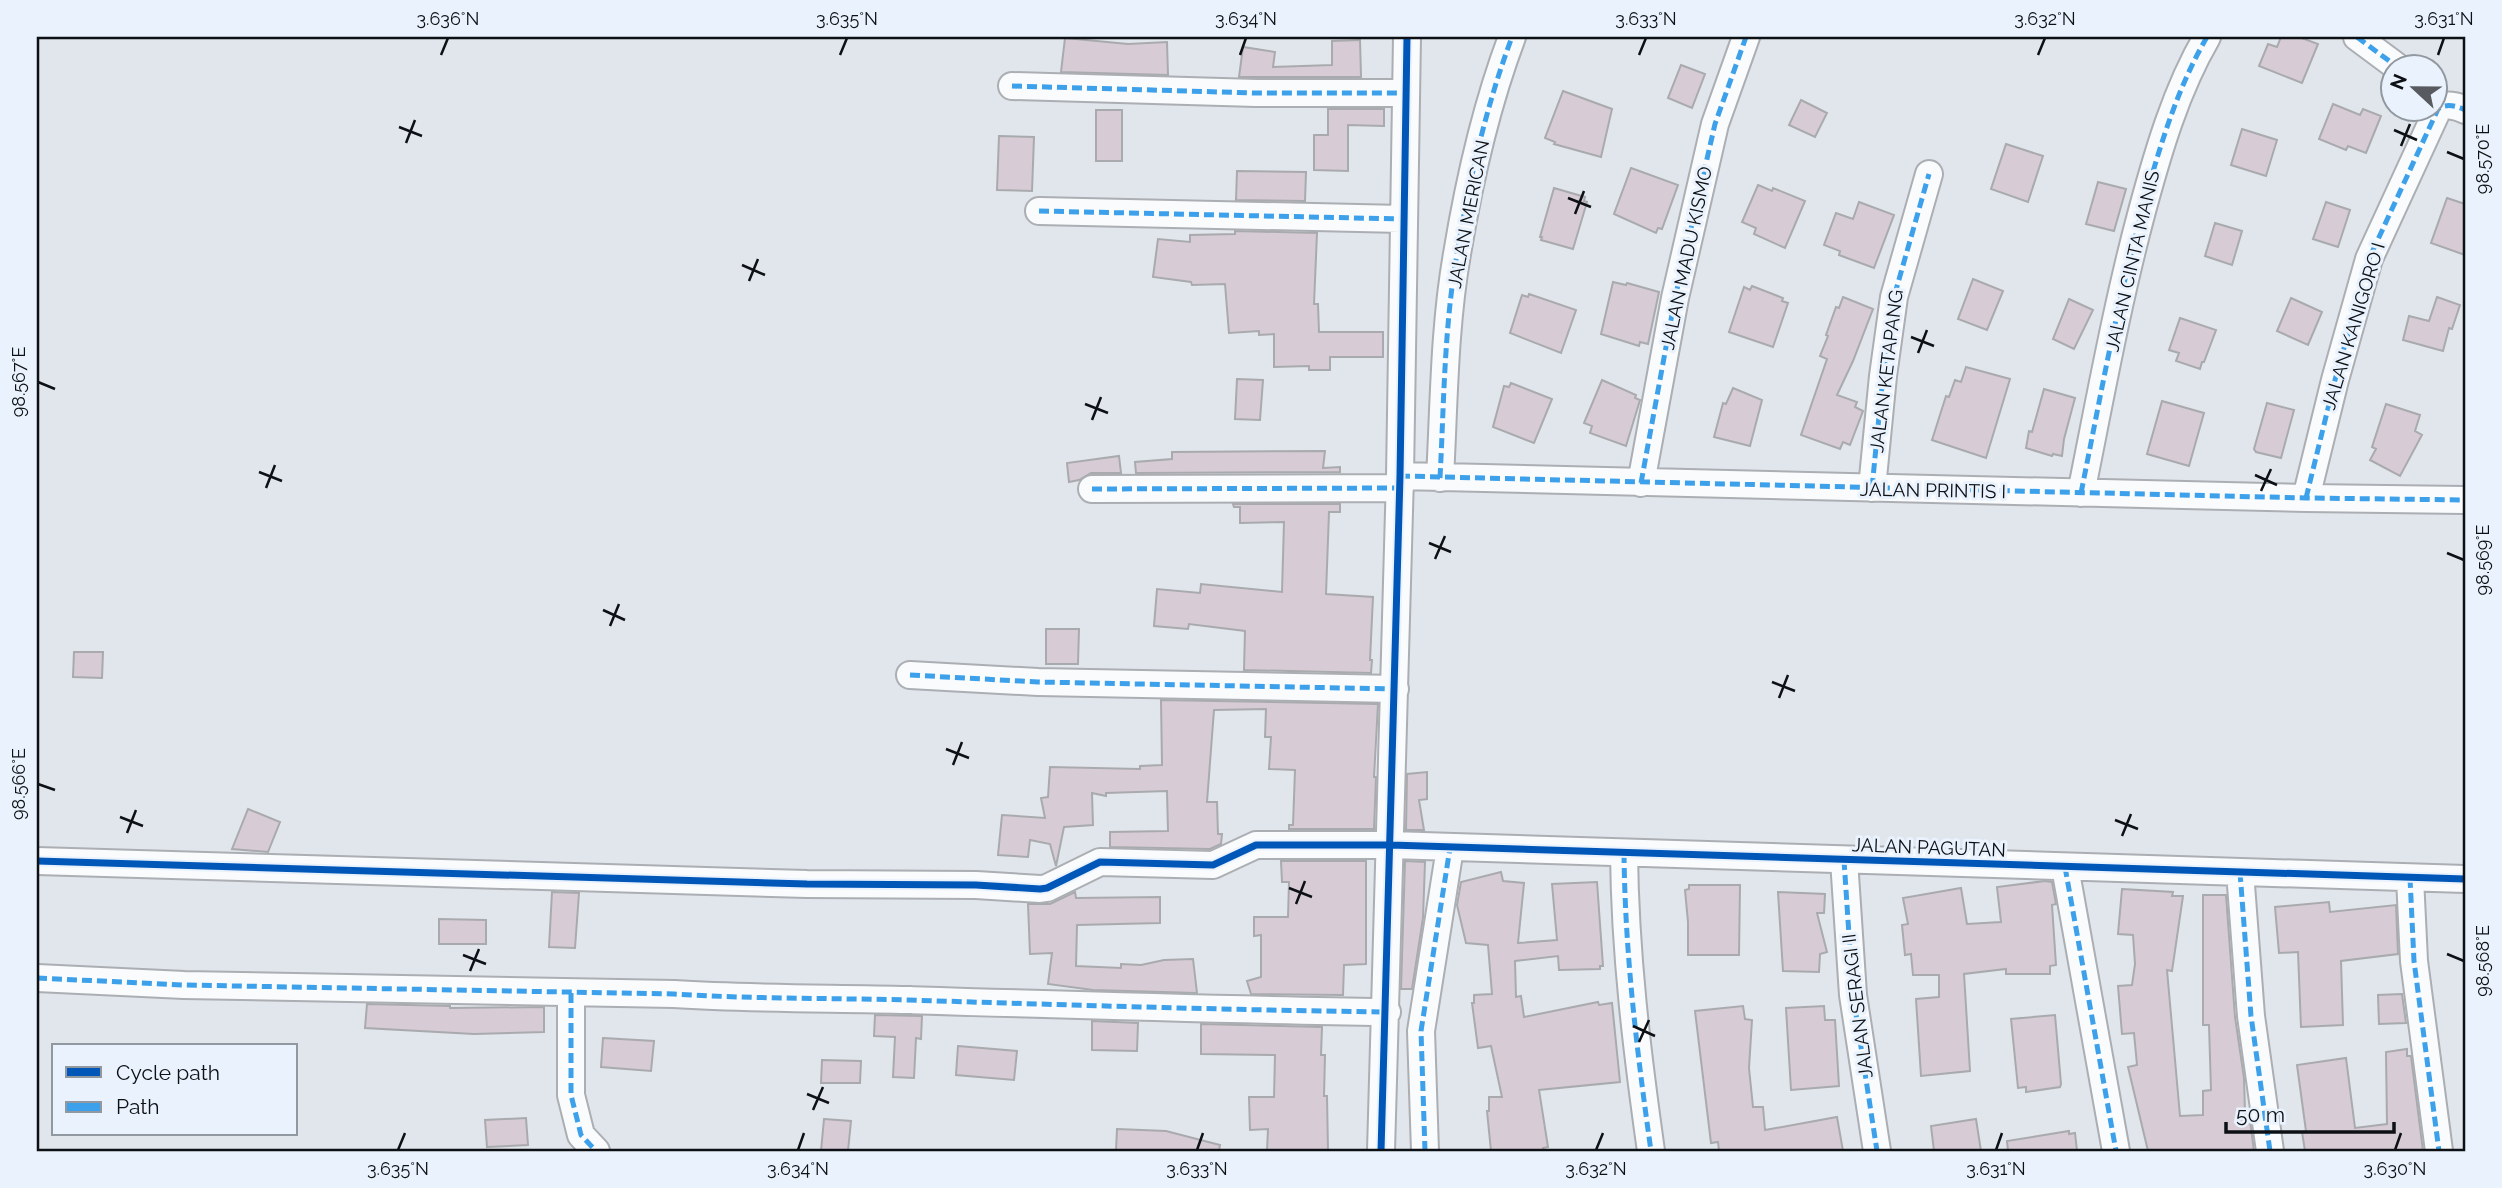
<svg xmlns="http://www.w3.org/2000/svg" width="2502" height="1188" font-family="Raleway,sans-serif">
  <style>
    .building { fill: #d7ccd6; stroke: #a9aaad; stroke-width: 2 }
    .lines { fill: none; stroke-linecap: round; stroke-linejoin: round }
    .minor-casing { stroke: #abaeb3; stroke-width: 30 }
    .minor { stroke: #fafbfc; stroke-width: 26 }
    .quiet { stroke: #3ca1ea; stroke-width: 5; stroke-dasharray: 10 5; stroke-linecap: butt }
    .cycleway-casing { stroke: #eaf3fd; stroke-width: 11 }
    .cycleway { stroke: #0057b8; stroke-width: 7 }
    .ticks { fill: none; stroke: #0d1014; stroke-width: 2.5 }
    .labels { text-anchor: middle; stroke-width: 6; stroke-linejoin: round; paint-order: stroke }
    .street-label { font-size: 19px; fill: #0d1014; stroke: #eaf3fd }
    .neatline { fill: none; stroke: #0d1014; stroke-width: 2.5 }
    .ticks-label { font-size: 18px; text-anchor: middle; fill: #0d1014 }
  </style>
  <rect width="100%" height="100%" fill="#e1e6ec"/>
  <path class="building" d="M2281,37H2299L2318,44L2302,83L2259,66L2268,44L2277,47Z
    M1065,38L1128,44L1167,42L1168,75L1061,72Z
    M1360,40L1361,77H1239L1243,47L1275,52L1273,67L1332,65V41Z
    M1681,65L1705,74L1692,108L1668,98Z
    M1563,91L1612,109L1601,157L1554,144L1555,142L1545,138Z
    M1801,100L1827,113L1815,137L1789,125Z
    M2333,104L2360,115L2363,109L2381,116L2366,153L2348,146L2346,150L2319,139Z
    M1328,109H1384V126L1348,125V171L1314,170V135H1328Z
    M1096,110H1122V161H1096Z
    M2242,129L2277,140L2266,176L2231,165Z
    M999,136L1034,137L1032,191L997,190Z
    M2006,144L2043,156L2028,202L1991,189Z
    M1631,168L1678,185L1662,229L1658,228L1656,233L1614,214Z
    M1237,171L1306,172L1305,201L1236,200Z
    M2098,182L2126,189L2114,231L2086,224Z
    M1758,185L1772,191L1773,188L1805,201L1785,248L1754,234L1756,228L1742,222Z
    M1554,188L1585,197L1584,201L1587,202L1573,249L1541,240L1542,237H1540Z
    M2447,198L2465,204V255L2431,243Z
    M1859,202L1894,215L1874,268L1839,255L1840,251L1824,245L1836,213L1853,219Z
    M2326,202L2350,210L2338,247L2313,239Z
    M2215,223L2242,231L2232,265L2205,256Z
    M1235,231L1317,233L1314,304H1318L1319,332H1383V357H1330V370H1309V366L1274,367V334L1259,335V331L1229,333L1225,284L1192,285L1191,282L1153,277L1158,239L1190,242V235L1235,234Z
    M1973,279L2003,291L1987,330L1958,319Z
    M1613,282L1626,285L1627,283L1659,292L1648,344L1640,342L1639,346L1601,334Z
    M1752,286L1783,298L1782,301L1788,303L1773,347L1729,332L1744,287L1750,290Z
    M1529,294L1576,310L1561,353L1510,333L1522,295L1528,297Z
    M1843,297L1873,309L1853,361L1837,395L1857,402L1855,407L1863,411L1850,445L1843,442L1840,449L1801,435L1827,359L1820,356L1828,336L1826,335L1836,307L1839,308Z
    M2437,297L2460,305L2452,329L2449,328L2443,351L2403,340L2409,316L2429,321Z
    M2291,298L2322,312L2308,345L2277,331Z
    M2069,299L2093,310L2074,349L2053,339Z
    M2180,318L2216,330L2204,362H2202L2200,369L2176,361L2179,353L2169,350Z
    M1966,367L2010,379L1986,458L1932,440L1946,396L1949,397L1955,380L1961,382Z
    M1237,379L1263,380L1260,420L1235,419Z
    M1602,380L1636,395L1635,398L1640,400L1626,446L1590,433L1592,426L1584,423Z
    M1511,383L1552,399L1534,443L1493,427L1504,386L1509,387Z
    M1733,388L1762,400L1750,446L1714,437L1723,403L1726,404Z
    M2044,389L2075,398L2064,439L2062,456L2053,454L2052,456L2026,448L2029,431L2032,432Z
    M2162,401L2204,413L2189,466L2147,454Z
    M2267,403L2294,410L2281,458L2256,452L2254,449Z
    M2386,404L2420,415L2415,431L2422,435L2400,476L2370,460L2376,449L2372,447Z
    M1325,451L1323,468L1340,467V472L1136,473L1135,462L1172,459V452Z
    M1119,456L1121,473H1091L1079,480L1069,482L1067,463Z
    M1233,504H1340V512H1329L1326,594L1373,597L1370,660H1372L1371,673L1244,670L1245,631L1189,624L1188,629L1154,626L1157,589L1200,593L1201,584L1282,592L1284,522L1240,523V507H1234Z
    M1046,629H1079L1078,664H1046Z
    M74,652H103L102,678L73,677Z
    M1161,700L1378,704L1374,777H1376L1374,829H1289V825H1293L1295,770L1269,769L1271,737H1265L1266,709L1214,710L1207,802H1217L1218,834H1222L1221,844L1210,849L1110,847V832L1168,831L1167,791L1106,793V796L1092,793L1093,825L1064,827L1056,866L1050,844L1030,840L1028,857L998,855L1002,815L1045,818L1041,798L1048,797L1050,767L1140,769V766L1162,765Z
    M1427,772V799L1419,800L1424,830H1406L1407,774Z
    M248,809L280,822L268,852L232,849Z
    M1281,861H1366V964L1344,965L1343,995L1251,994L1247,981L1261,977V935L1254,936V917H1288L1289,882H1282Z
    M1405,861L1425,862L1423,918L1412,989H1401Z
    M1501,872L1503,881L1524,883L1518,943L1557,940L1552,884L1597,882L1603,966H1600V969L1559,970L1558,956L1515,961L1516,997L1521,996L1524,1017L1598,1002L1599,1005L1612,1003L1620,1082L1539,1090L1548,1147L1543,1148V1151H1491L1487,1111H1489V1097H1502L1491,1046L1478,1048L1472,1003H1474V995L1492,994L1488,945L1466,943L1457,905L1461,882Z
    M2045,881L2052,882L2056,904L2052,905L2056,965L2050,966V974H2006V969L1964,974L1970,1071L1921,1076L1916,999L1939,997V975H1913L1911,954L1905,955L1902,925L1908,924L1903,898L1961,888L1967,924L2001,922L1997,887Z
    M1689,885H1740L1739,955H1688V922L1685,890L1689,889Z
    M2122,889L2173,892L2172,896H2183L2172,971L2167,970L2180,1116L2203,1115V1091L2211,1090L2209,1025H2203V895H2226L2235,1017L2244,1078L2245,1113H2249L2254,1151H2148L2128,1067L2137,1065L2134,1033L2122,1034L2118,986L2132,985L2135,964L2133,935L2118,934Z
    M552,892L579,893L575,948L549,947Z
    M1075,892L1076,898L1160,897V923L1077,925L1076,966L1121,968V964L1141,965L1164,960L1193,959L1197,993L1093,990L1048,984L1052,953L1030,954L1028,904H1050Z
    M1778,892L1825,894L1824,913H1817L1827,952L1820,954L1819,972L1783,971Z
    M2329,902L2330,912L2396,905L2398,954L2341,961L2343,1025L2301,1027L2298,952L2279,953L2275,907Z
    M439,919L486,920V944H439Z
    M2402,994L2406,1023L2379,1024L2378,995Z
    M367,1004L450,1006V1008L544,1007V1032L474,1034L365,1028Z
    M1743,1006L1745,1019L1752,1020L1749,1068L1753,1107H1763L1765,1130L1837,1117L1843,1151H1719L1718,1142L1711,1143L1695,1011Z
    M1824,1006L1825,1020H1835L1839,1086L1791,1090L1786,1008Z
    M875,1015L922,1016L921,1039L916,1038L914,1078L893,1077L895,1037L874,1036Z
    M2055,1015L2061,1084L2060,1087L2026,1092V1087L2018,1088L2011,1019Z
    M1092,1021L1138,1023L1137,1051L1092,1050Z
    M1201,1024L1322,1027L1321,1055H1325L1324,1096H1327L1328,1151H1267L1268,1129L1250,1130L1249,1097H1274L1275,1055L1201,1054Z
    M603,1038L654,1041L651,1071L601,1067Z
    M958,1046L1017,1051L1014,1080L956,1075Z
    M2407,1049V1056H2411L2423,1151H2305L2302,1132L2306,1131L2297,1065L2346,1058L2355,1128L2387,1124L2386,1052Z
    M822,1060L861,1061L860,1083H821Z
    M526,1118L528,1145L487,1147L485,1120Z
    M824,1119L851,1121L848,1151H821Z
    M1976,1119L1981,1151H1934L1931,1126Z
    M1117,1129L1166,1131L1220,1145L1219,1151H1116Z
    M2069,1131V1134L2075,1133L2077,1151H2008L2007,1141Z"/>
  <g class="lines">
    <defs>
      <path id="minor" d="M2357,37L2396,66
        M1012,86L1256,93H1405
        M1039,211L1402,219
        M1400,476L2306,498L2465,500
        M1440,478C1444,404 1444,328 1457,254C1469,181 1486,106 1512,37
        M1641,483L1675,298L1715,124L1746,37
        M1872,488L1883,376L1894,297L1929,174
        M1092,489L1400,488
        M2081,493C2100,399 2117,304 2142,211C2158,152 2176,90 2207,37
        M2306,498L2335,380L2369,259L2438,109C2445,103 2458,106 2465,110
        M910,675L1038,682L1395,689
        M1624,853C1625,954 1637,1052 1651,1151
        M1844,860L1853,995L1877,1151
        M37,861L807,884L976,885L1040,889L1047,888L1100,862L1213,865L1256,845H1391L2465,879
        M2065,867L2116,1151
        M2240,872L2251,1016L2270,1151
        M2410,878L2414,961L2439,1151
        M37,978L184,985L674,994C753,999 830,998 908,1000C1068,1005 1227,1010 1387,1012
        M571,993V1095L581,1135L596,1151
        M1381,1151L1400,476L1407,37
        M1425,1151L1421,1031L1450,848"/>
    </defs>
    <use href="#minor" class="minor-casing"/>
    <use href="#minor" class="minor"/>
    <path class="quiet" d="M2357,37L2396,66
      M1012,86L1256,93H1405
      M1039,211L1402,219
      M1400,476L2306,498L2465,500
      M1440,478C1444,404 1444,328 1457,254C1469,181 1486,106 1512,37
      M1641,483L1675,298L1715,124L1746,37
      M1872,488L1883,376L1894,297L1929,174
      M1092,489L1400,488
      M2081,493C2100,399 2117,304 2142,211C2158,152 2176,90 2207,37
      M2306,498L2335,380L2369,259L2438,109C2445,103 2458,106 2465,110
      M910,675L1038,682L1395,689
      M1624,853C1625,954 1637,1052 1651,1151
      M1844,860L1853,995L1877,1151
      M2065,867L2116,1151
      M2240,872L2251,1016L2270,1151
      M2410,878L2414,961L2439,1151
      M37,978L184,985L674,994C753,999 830,998 908,1000C1068,1005 1227,1010 1387,1012
      M571,993V1095L581,1135L596,1151
      M1425,1151L1421,1031L1450,848"/>
    <defs>
      <path id="cycleway" d="M37,861L807,884L976,885L1040,889L1047,888L1100,862L1213,865L1256,845H1391L2465,879
        M1381,1151L1400,476L1407,37"/>
    </defs>
    <use href="#cycleway" class="cycleway-casing"/>
    <use href="#cycleway" class="cycleway"/>
  </g>
  <path class="ticks" d="M441,55L448,38M840,55L847,38M1240,55L1246,38M1639,55L1646,38M2038,55L2045,38M2438,55L2444,38M399,127L422,136M2394,130L2417,140M406,143L415,120M2401,146L2410,124M2447,152L2464,159M1568,198L1591,207M1575,214L1584,191M742,265L765,275M749,281L758,259M1911,337L1934,346M1918,353L1927,330M38,382L55,389M1085,404L1108,413M1092,420L1101,397M259,472L282,481M2255,475L2277,485M266,488L275,465M2261,491L2271,469M1429,543L1451,552M2447,553L2464,560M1435,559L1445,536M603,610L625,620M610,626L619,604M1772,682L1795,691M1779,698L1788,675M946,749L969,758M953,765L962,742M38,784L55,790M120,817L143,826M2115,820L2138,829M127,833L136,810M2122,836L2131,814M1289,888L1312,897M1296,904L1305,881M2447,954L2464,961M463,955L486,964M470,971L479,949M1633,1026L1655,1036M1639,1042L1649,1020M807,1094L829,1103M813,1110L823,1087M398,1150L405,1133M798,1150L804,1133M1197,1150L1203,1133M1596,1150L1603,1133M1996,1150L2002,1133M2395,1150L2401,1133"/>
  <g class="labels">
    <g class="street-label">
      <text transform="translate(1468 214) rotate(-79)" y="7">JALAN MERICAN</text>
      <text transform="translate(1686 258) rotate(-78)" y="7">JALAN MADU KISMO</text>
      <text transform="translate(2132 261) rotate(-77)" y="7">JALAN CINTA MANIS</text>
      <text transform="translate(2353 326) rotate(-73)" y="7">JALAN KANIGORO I</text>
      <text transform="translate(1886 371) rotate(-83)" y="7">JALAN KETAPANG</text>
      <text transform="translate(1933 490) rotate(1)" y="7">JALAN PRINTIS I</text>
      <text transform="translate(1929 847) rotate(2)" y="7">JALAN PAGUTAN</text>
      <text transform="translate(1857 1006) rotate(-97)" y="7">JALAN SERAGI II</text>
    </g>
  </g>
  <rect width="2502" height="1188" fill="none" stroke="#eaf3fd" stroke-width="77"/>
  <rect x="52" y="1044" width="245" height="91" fill="#eaf3fd" stroke="#9298a0" stroke-width="2"/>
  <rect x="66" y="1067" width="35" height="10" fill="#0057b8" stroke="#9298a0" stroke-width="2"/>
  <text x="116" y="1080" font-size="21" fill="#0d1014">Cycle path</text>
  <rect x="66" y="1102" width="35" height="10" fill="#3ca1ea" stroke="#9298a0" stroke-width="2"/>
  <text x="116" y="1114" font-size="21" fill="#0d1014">Path</text>
  <g transform="translate(2414 88) rotate(292)"><circle r="33" fill="#eaf3fd" stroke="#9298a0" stroke-width="2"/>
  <path d="M0-5L12 26L0 18L-12 26Z" fill="#575b60"/>
  <text y="-10" font-size="19" font-weight="bold" text-anchor="middle" fill="#0d1014">N</text>
  </g>
  <path d="M2226 1122v10h168v-10" fill="none" stroke="#0d1014" stroke-width="3.5"/>
  <text x="2236" y="1122" font-size="21" fill="#0d1014" stroke="#eaf3fd" stroke-width="5" paint-order="stroke">50 m</text>
  <rect x="38" y="38" width="2426" height="1112" class="neatline"/>
  <g class="ticks-label">
    <text x="448" y="25">3.636°N</text>
    <text x="847" y="25">3.635°N</text>
    <text x="1246" y="25">3.634°N</text>
    <text x="1646" y="25">3.633°N</text>
    <text x="2045" y="25">3.632°N</text>
    <text x="2444" y="25">3.631°N</text>
    <text transform="translate(2483 159) rotate(-90)" y="6">98.570°E</text>
    <text transform="translate(19 382) rotate(-90)" y="6">98.567°E</text>
    <text transform="translate(2483 560) rotate(-90)" y="6">98.569°E</text>
    <text transform="translate(19 784) rotate(-90)" y="6">98.566°E</text>
    <text transform="translate(2483 961) rotate(-90)" y="6">98.568°E</text>
    <text x="398" y="1175">3.635°N</text>
    <text x="798" y="1175">3.634°N</text>
    <text x="1197" y="1175">3.633°N</text>
    <text x="1596" y="1175">3.632°N</text>
    <text x="1996" y="1175">3.631°N</text>
    <text x="2395" y="1175">3.630°N</text>
  </g>
</svg>
